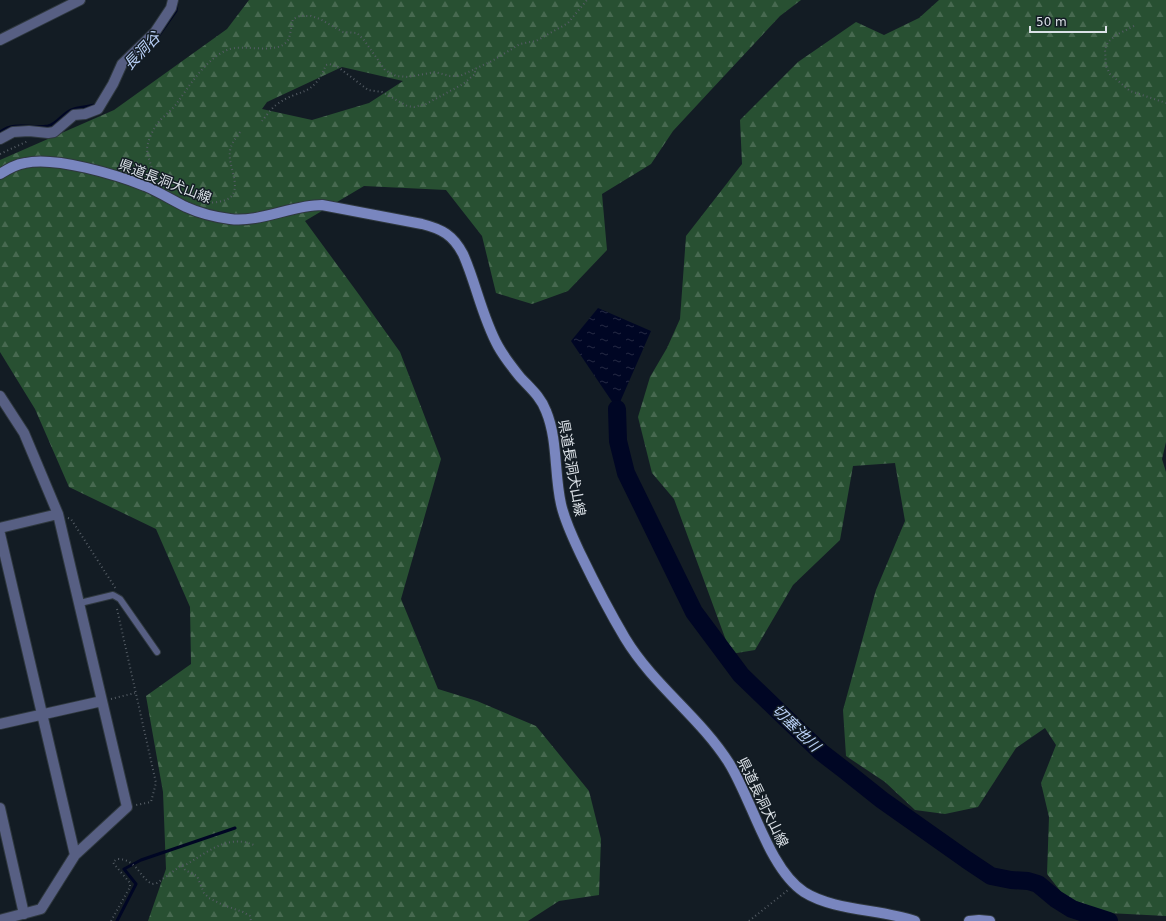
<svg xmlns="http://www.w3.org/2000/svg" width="1166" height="921" font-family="'DejaVu Sans','Noto Sans JP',sans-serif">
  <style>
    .forest { fill: url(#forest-firs); fill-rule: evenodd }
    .water { fill: url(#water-ripples) }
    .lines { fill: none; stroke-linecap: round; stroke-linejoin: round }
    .stream { stroke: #000624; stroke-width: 3 }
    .river { stroke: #000624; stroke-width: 18 }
    .lane-casing { stroke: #2f383f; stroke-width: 8 }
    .street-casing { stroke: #2f383f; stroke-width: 12 }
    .secondary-casing { stroke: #2f383f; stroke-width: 12 }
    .path { stroke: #545c64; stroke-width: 2; stroke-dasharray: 1 3; stroke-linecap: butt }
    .lane { stroke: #575f83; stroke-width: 6 }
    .street { stroke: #575f83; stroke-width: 10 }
    .secondary { stroke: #7986bf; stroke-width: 10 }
    .labels { text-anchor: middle; stroke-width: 3; stroke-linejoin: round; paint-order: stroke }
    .street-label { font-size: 14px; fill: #dbe1e7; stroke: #131c24 }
    .water-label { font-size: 15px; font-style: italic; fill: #bad1f8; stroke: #131c24 }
  </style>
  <defs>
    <pattern id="forest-firs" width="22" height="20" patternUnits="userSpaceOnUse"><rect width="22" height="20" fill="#285032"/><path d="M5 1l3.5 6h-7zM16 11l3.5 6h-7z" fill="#476950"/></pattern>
    <pattern id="water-ripples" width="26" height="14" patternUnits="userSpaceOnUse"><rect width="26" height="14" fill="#000624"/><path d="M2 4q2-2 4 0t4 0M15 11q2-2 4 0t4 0" fill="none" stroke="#252a44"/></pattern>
  </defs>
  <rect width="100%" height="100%" fill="#131c24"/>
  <path class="forest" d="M249,0H801L780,16L711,90L673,131L651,164L602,194L607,250L568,291L532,304L496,293L482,236L446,190L364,186L305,221L360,296L400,352L441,459L401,599L438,689L477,701L536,726L589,791L601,839L599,895L559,901L528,921H148L166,869L163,792L146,696L191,664L190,607L156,529L69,487L35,409L0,352V160L114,110L227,29ZM342,67L403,81L369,103L312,120L262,109L267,102Z
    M939,0H1166V442L1162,459L1166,472V916L1108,913L1065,897L1047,874L1049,817L1041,783L1056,745L1045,728L1016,748L978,807L945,814L915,810L885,782L846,756L843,710L876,590L905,521L895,463L853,466L840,540L793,585L755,650L731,654L674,499L652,473L638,417L650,377L667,348L680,319L686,236L742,164L740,120L798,62L856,22L884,35L919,18Z"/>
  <path class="water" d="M598,308L651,331L617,409L571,341Z"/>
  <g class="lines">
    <path class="stream" d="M159,35L176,11L177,2
      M0,132C15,121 31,129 48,126C57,124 62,114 71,110C78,107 87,107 95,105
      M117,921L136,884L124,869L141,860L235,828"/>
    <path class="river" d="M617,409L618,441L626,473L694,612L741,675L821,752L843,769L882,800L967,860L991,876L1011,880L1028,881L1038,884L1056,899L1072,909L1109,921"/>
    <defs>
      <path id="lane" d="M80,603L113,595L120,599L157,652"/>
      <path id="street" d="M0,40L80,0
        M0,139L13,132L29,131L48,133L54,132L74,115L85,114L98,109L113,84L122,64L155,32L171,8L173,0
        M0,396L24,433L58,514L127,807L75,855L41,909L0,920
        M0,528L58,514
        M0,534L75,855
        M0,724L102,701
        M0,808L24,914"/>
      <path id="secondary" d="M0,174C8,169 16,164 25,163C55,156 117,175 145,186C159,192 172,200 186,207C199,213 215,217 230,219C259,223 292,205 322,205L422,224C442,229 453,235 463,254C476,283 482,317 498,346C504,357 512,367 520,377C530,388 541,397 546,411C558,440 554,473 561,504C565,522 573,538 581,555C595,584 609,611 625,638C654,686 700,717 729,763C752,800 769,869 804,892C834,911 881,909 915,921
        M969,921L979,920L990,921"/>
    </defs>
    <use href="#lane" class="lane-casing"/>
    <use href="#street" class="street-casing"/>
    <use href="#secondary" class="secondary-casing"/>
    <path class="path" d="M1134,26L1116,35L1108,42L1105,49L1106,66L1110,74L1130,91L1166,103
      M262,121C266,116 271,109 276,105C300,87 312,99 326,65L329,64L338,67L368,90L382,92L407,106L414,107L426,104L463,84L475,74V68
      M0,154L28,141
      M150,179C155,168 148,161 147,150C147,143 151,134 155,127C160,118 171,112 177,103C190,85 206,59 227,50C242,43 278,56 288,40C291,34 291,26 293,19L300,16H311L320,19L343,32L357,33L364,40L385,70L396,76L408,77L435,72L450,76H456L462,75L492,61L520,44L536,41L568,23L587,0
      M204,203C227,202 240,200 233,173C231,165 229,158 230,151C231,143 236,138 240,132
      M68,518L71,519L116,589
      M117,609L156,783L151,802L136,805
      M111,699L135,693
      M182,866L185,870L197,876L204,893L209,898L223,905L243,912L250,916L251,921
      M111,921L130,887V883L114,864L113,862L117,859C137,859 138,876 152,884L157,883L182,865L187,864C209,851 230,833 256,846
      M749,921L788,890"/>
    <use href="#lane" class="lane"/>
    <use href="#street" class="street"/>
    <use href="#secondary" class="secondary"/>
  </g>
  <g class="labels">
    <g class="street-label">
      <text transform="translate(165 181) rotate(21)" y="5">県道長洞犬山線</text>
      <text transform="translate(572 468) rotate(80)" y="5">県道長洞犬山線</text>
      <text transform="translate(763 802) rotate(64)" y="5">県道長洞犬山線</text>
    </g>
    <g class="water-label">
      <text transform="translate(142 51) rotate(-46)" y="5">長洞谷</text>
      <text transform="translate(796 728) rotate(44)" y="5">切塞池川</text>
    </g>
  </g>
  <path d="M1030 26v6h76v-6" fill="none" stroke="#dbe1e7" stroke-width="2"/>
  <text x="1036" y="26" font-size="12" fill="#dbe1e7" stroke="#131c24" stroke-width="3" paint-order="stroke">50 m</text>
</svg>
